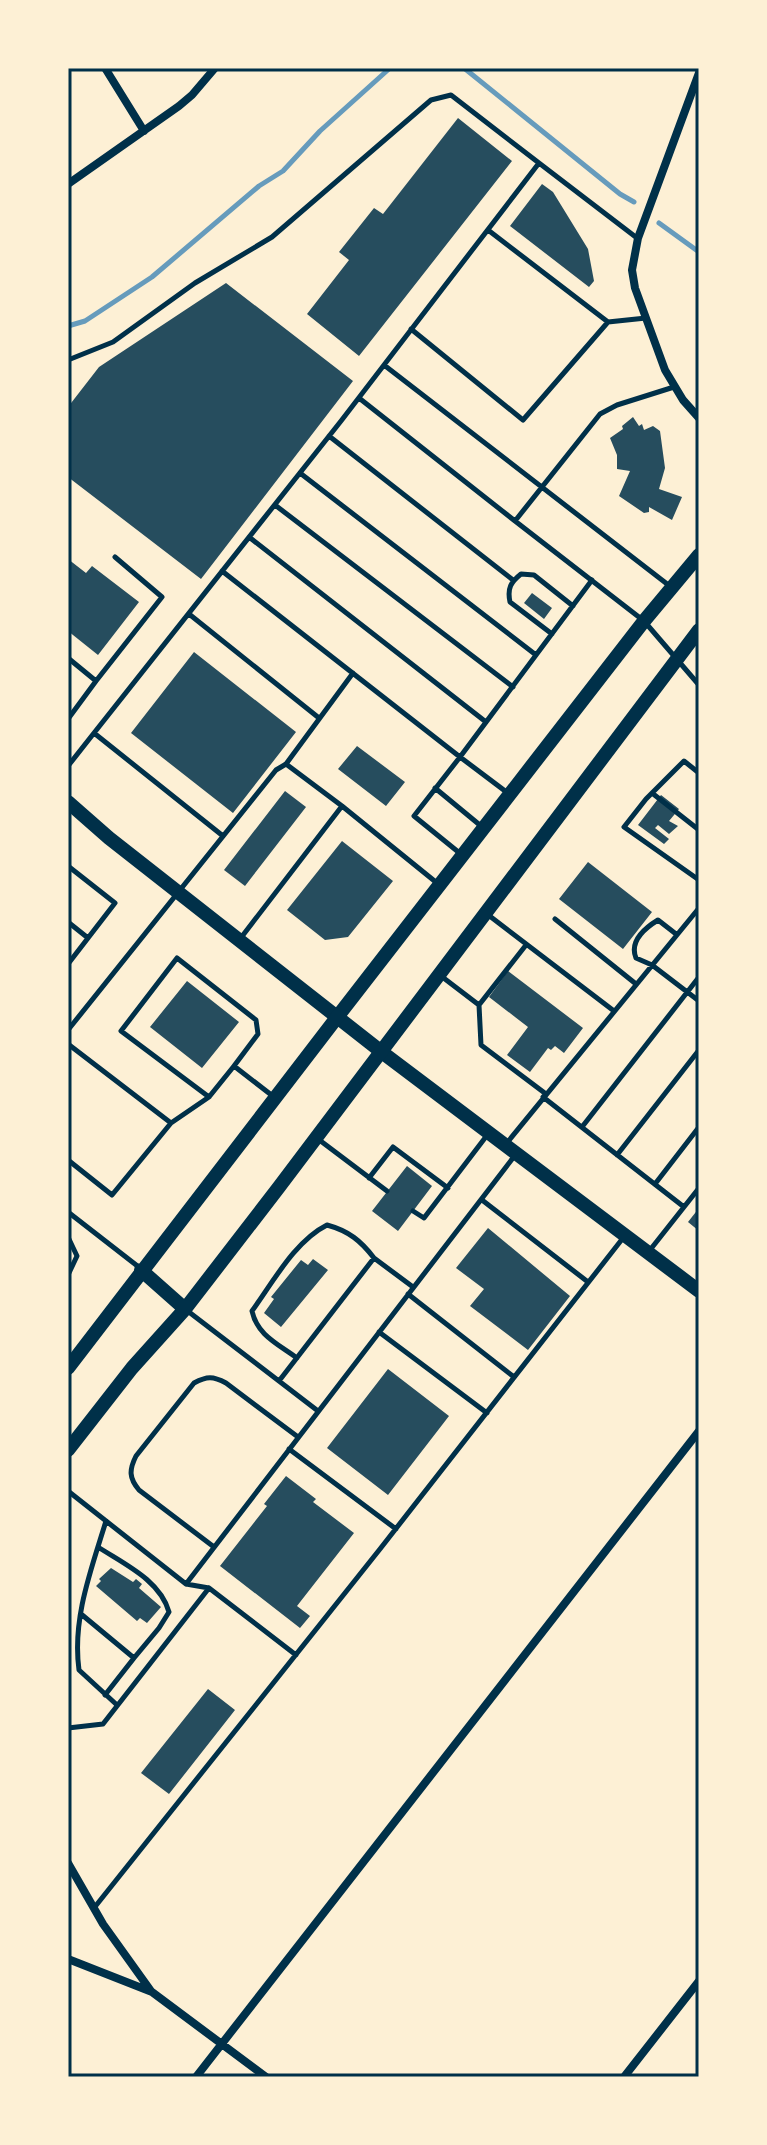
<svg xmlns="http://www.w3.org/2000/svg" width="767" height="2145" font-family="Figtree,sans-serif">
  <style>
    .lines { fill: none; stroke-linecap: round; stroke-linejoin: round }
    .stream { stroke: #669bbc; stroke-width: 5 }
    .building { fill: #264d5e }
    .service { stroke: #003049; stroke-width: 5 }
    .minor { stroke: #003049; stroke-width: 8 }
    .secondary { stroke: #003049; stroke-width: 14 }
    .primary { stroke: #003049; stroke-width: 14 }
    .neatline { fill: none; stroke: #003049; stroke-width: 3 }
  </style>
  <rect width="100%" height="100%" fill="#fdf0d5"/>
  <g class="lines">
    <path class="stream" d="M464,68L620,194L634,202
      M659,223L699,252
      M68,326L85,321L152,277L259,186L283,171L320,131L390,68"/>
  </g>
  <path class="building" d="M458,118L512,161L359,356L307,314L349,260L339,252L374,208L383,214Z
    M542,184L553,192L588,249L594,281L589,287L510,226Z
    M226,283L353,381L201,579L68,477V407L99,367Z
    M633,417L639,426L642,424L644,430L653,426L660,431L665,468L659,489L682,497L672,520L649,507V512L644,513L619,496L630,471L617,469V455L610,438L623,429L622,426Z
    M68,559L86,573L92,566L139,602L98,655L68,631Z
    M532,593L552,608L544,619L524,603Z
    M194,652L296,732L233,813L131,733Z
    M357,746L405,782L386,806L338,769Z
    M285,791L306,807L245,886L224,870Z
    M661,795L679,809L669,821L678,826L669,834L658,825L655,828L669,839L664,844L638,825Z
    M342,841L393,881L348,937L325,940L287,910Z
    M588,862L652,912L623,949L559,899Z
    M508,971L583,1028L564,1053L555,1046L551,1050L548,1048L530,1072L507,1055L528,1027L489,997Z
    M187,981L239,1022L202,1068L150,1027Z
    M407,1166L432,1186L398,1231L372,1211Z
    M699,1208V1231L688,1222Z
    M488,1228L570,1296L528,1350L470,1306L484,1289L456,1268Z
    M313,1259L328,1270L281,1327L264,1313L274,1299L271,1297L301,1260L308,1265Z
    M388,1369L449,1416L388,1495L327,1448Z
    M286,1476L316,1499L313,1502L354,1533L297,1606L310,1616L300,1628L220,1566L267,1506L264,1504Z
    M111,1568L133,1582L136,1579L142,1584L139,1588L161,1607L147,1623L140,1618L137,1621L96,1586L101,1581L99,1579Z
    M208,1689L235,1710L169,1794L141,1773Z"/>
  <g class="lines">
    <path class="service" d="M488,230L608,322L646,318
      M411,329L523,420L608,322
      M68,360L113,342L195,283L272,237L431,100L451,95L539,163
      M384,365L671,587
      M674,387L617,405L600,414L515,521L644,621L699,685
      M359,398L515,521
      M329,436L513,580
      M300,473L536,655
      M275,505L513,687
      M249,537L486,722
      M222,571L460,757L592,580
      M189,614L319,718
      M552,634L510,602C507,588 511,582 521,574L534,575L573,606
      M68,658L96,681L68,719
      M96,681L162,597L115,557
      M94,733L341,421L539,163L637,238
      M286,764L353,673
      M68,766L94,733L223,836
      M699,773L684,761L646,799L624,827L699,880
      M435,788L481,826
      M652,793L699,830
      M462,855L414,816L460,757L509,794
      M68,866L115,903L68,964
      M487,914L614,1011
      M555,919L636,984
      M68,922L88,938
      M676,934L658,920C645,928 629,941 636,958L652,965L699,1001
      M240,939L342,806L437,883
      M441,976L479,1005L526,945
      M479,1005L481,1045L546,1094
      M68,1030L276,770L286,764L342,806
      M68,1044L171,1123
      M234,1066L209,1097L121,1031L177,958L256,1020L258,1034L234,1066L274,1097
      M543,1097L684,1207
      M582,1127L699,977
      M318,1139L387,1191
      M506,1144L699,908
      M617,1155L699,1050
      M68,1160L112,1195L171,1123L209,1097
      M369,1178L393,1147L448,1188
      M655,1184L699,1127
      M482,1200L588,1282
      M413,1211L424,1218L488,1134
      M68,1212L140,1268
      M68,1237L77,1256L68,1275
      M650,1250L699,1188
      M408,1294L514,1377
      M185,1309L318,1411
      M379,1332L487,1413
      M297,1358C278,1344 257,1335 252,1311C273,1282 295,1241 327,1225C349,1231 361,1241 374,1258
      M279,1381L374,1258L413,1287
      M289,1449L396,1529
      M68,1491L186,1584L516,1154
      M106,1521C91,1570 72,1619 79,1670L117,1705
      M98,1547C124,1564 160,1580 169,1612L159,1628L134,1658
      M214,1547L139,1490C129,1478 129,1470 136,1456L194,1383C207,1376 213,1376 226,1383L298,1437
      M186,1584L209,1588L296,1655
      M81,1614L134,1658L105,1695
      M68,1728L103,1724L209,1588
      M94,1908L380,1549L623,1238"/>
    <path class="minor" d="M105,68L144,131
      M699,73L638,238L632,270L635,288L665,370L683,400L699,418
      M68,184L179,106L192,95L215,68
      M68,1863L103,1924L151,1991
      M68,1959L152,1992L266,2077
      M196,2077L699,1431
      M624,2077L699,1981"/>
    <path class="secondary" d="M68,802L109,838L383,1053L699,1291"/>
    <path class="primary" d="M141,1270L185,1309
      M68,1368L338,1016L644,621L699,555
      M68,1450L132,1368L185,1309L279,1187L699,630"/>
  </g>
  <rect width="767" height="2145" fill="none" stroke="#fdf0d5" stroke-width="140"/>
  <rect x="70" y="70" width="627" height="2005" class="neatline"/>
</svg>
